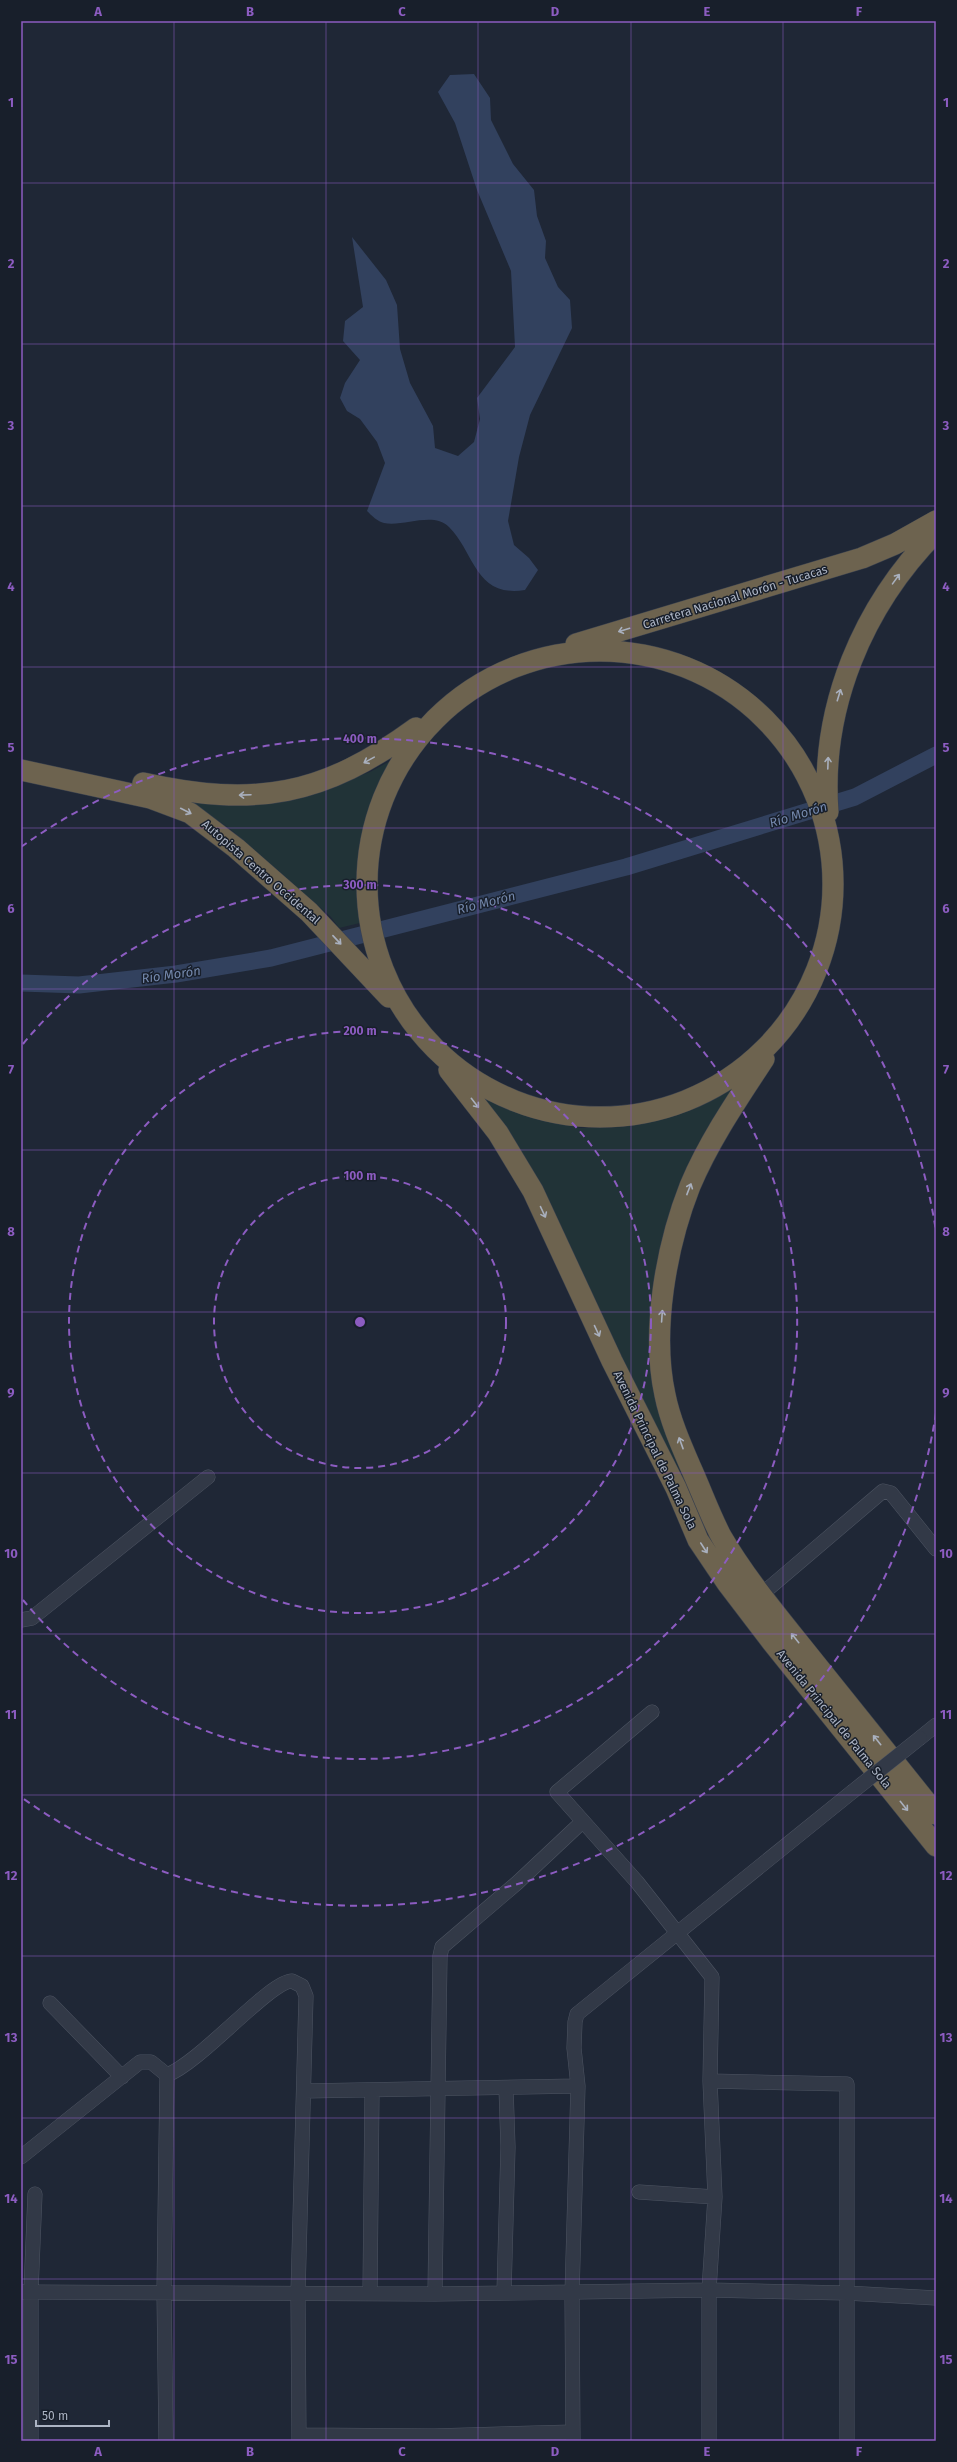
<svg xmlns="http://www.w3.org/2000/svg" width="957" height="2462" font-family="'Fira Sans',sans-serif">
  <style>
    .green { fill: #213337 }
    .water { fill: #32415e }
    .lines { fill: none; stroke-linecap: round; stroke-linejoin: round }
    .river { stroke: #32415e; stroke-width: 17 }
    .minor-casing { stroke: #4d5462; stroke-width: 15 }
    .highway-casing { stroke: #3a414e; stroke-width: 22 }
    .minor { stroke: #323947; stroke-width: 14 }
    .highway { stroke: #6d634f; stroke-width: 21 }
    .minor-bridge-casing { stroke: #4d5462; stroke-width: 15; stroke-linecap: butt }
    .minor-bridge { stroke: #323947; stroke-width: 14 }
    .oneway { stroke: #a9b0be }
    .grid { fill: none; stroke: #8c5cc1; stroke-width: 1; stroke-opacity: 0.55 }
    .ring { fill: none; stroke: #8c5cc1; stroke-width: 2; stroke-dasharray: 7 5 }
    .labels { text-anchor: middle; stroke-width: 3; stroke-linejoin: round; paint-order: stroke }
    .street-label { font-size: 12px; fill: #acb4c4; stroke: #181f2b }
    .water-label { font-size: 13px; font-style: italic; fill: #7488ac; stroke: #181f2b }
    .centre { fill: #8c5cc1; stroke: #181f2b; stroke-width: 2 }
    .ring-label { font-size: 12px; text-anchor: middle; font-weight: bold; fill: #8c5cc1; stroke: #181f2b; stroke-width: 3; stroke-linejoin: round; paint-order: stroke }
    .neatline { fill: none; stroke: #8c5cc1; stroke-width: 1.5 }
    .grid-label { font-size: 13px; text-anchor: middle; font-weight: bold; fill: #8c5cc1 }
  </style>
  <rect width="100%" height="100%" fill="#1f2736"/>
  <path class="green" d="M392,760L375,793L361,840L360,923L339,928L331,917L229,828L190,802L323,789L370,772Z
    M740,1078L726,1106L653,1323L717,1542L713,1544L479,1096L539,1120L580,1128L622,1127L658,1120L705,1103Z"/>
  <path class="water" d="M474,74L490,98L491,120L513,164L534,190L537,216L546,241L545,258L558,287L570,300L572,328L530,415L519,457L508,521L514,545L529,558L538,570L525,590C475,598 475,553 449,527C433,511 404,527 384,523C378,522 371,515 367,511L385,463L377,442L360,419L347,411L340,398L345,383L360,360L343,341L345,321L363,307L352,237L386,280L397,305L400,349L410,383L433,426L435,448L458,456L474,442L480,419L477,398L515,347L511,271L477,190L455,123L438,92L450,75Z"/>
  <g class="lines">
    <path class="river" d="M21,983L79,985L176,974L271,958L626,867L855,797L936,755"/>
    <defs>
      <path id="minor" d="M762,1594L883,1491L891,1493L936,1549
        M21,1620L32,1618L208,1477
        M652,1712L557,1792L637,1882L712,1977L710,2081L715,2197L709,2290V2441
        M920,1738L936,1725
        M50,2003L122,2077
        M167,2075C201,2062 270,1981 292,1981L302,1986L306,1996L298,2293L299,2441
        M710,2081L847,2084V2441
        M304,2091L578,2086
        M21,2157L140,2062H151L167,2075L164,2292L166,2441
        M639,2192L715,2197
        M21,2292L435,2294L709,2290L846,2293L936,2298
        M504,2293L508,2147L506,2088
        M370,2294L372,2091
        M435,2294L440,1956L442,1947L517,1883L582,1822
        M299,2435L434,2436L573,2432
        M31,2441V2291L35,2194
        M573,2441L572,2294L578,2086L574,2048L575,2022L577,2014L852,1792"/>
      <path id="highway" d="M576,644L862,558L895,544L936,521
        M367 884a233 233 0 1 1 466 0a233 233 0 1 1-466 0Z
        M21,770L150,798L190,813L236,848L309,912L389,997
        M143,783C256,808 323,796 416,728
        M828,812C820,707 863,606 936,532
        M764,1059C737,1100 709,1141 690,1186C666,1247 651,1331 665,1395C670,1420 681,1445 691,1468C701,1490 710,1515 721,1536C746,1579 780,1619 811,1658C853,1710 894,1762 936,1814
        M449,1070L498,1133L533,1191L612,1361L676,1488L698,1540L727,1583L772,1642L936,1846"/>
    </defs>
    <use href="#minor" class="minor-casing"/>
    <use href="#highway" class="highway-casing"/>
    <use href="#minor" class="minor"/>
    <use href="#highway" class="highway"/>
    <defs>
      <path id="minor-bridge" d="M852,1792L920,1738"/>
    </defs>
    <use href="#minor-bridge" class="minor-bridge-casing"/>
    <use href="#minor-bridge" class="minor-bridge"/>
  </g>
  <defs><path id="oneway-shaft" d="M-6 0H5M1.5-3L5.5 0L1.5 3" fill="none" stroke-width="1.6" stroke-linecap="round" stroke-linejoin="round"/></defs>
  <g class="oneway">
    <use href="#oneway-shaft" transform="translate(896 579) rotate(-54)"/>
    <use href="#oneway-shaft" transform="translate(624 630) rotate(163)"/>
    <use href="#oneway-shaft" transform="translate(839 695) rotate(-73)"/>
    <use href="#oneway-shaft" transform="translate(369 760) rotate(151)"/>
    <use href="#oneway-shaft" transform="translate(828 763) rotate(-88)"/>
    <use href="#oneway-shaft" transform="translate(245 795) rotate(178)"/>
    <use href="#oneway-shaft" transform="translate(186 811) rotate(27)"/>
    <use href="#oneway-shaft" transform="translate(337 940) rotate(47)"/>
    <use href="#oneway-shaft" transform="translate(475 1103) rotate(52)"/>
    <use href="#oneway-shaft" transform="translate(689 1189) rotate(-69)"/>
    <use href="#oneway-shaft" transform="translate(543 1212) rotate(65)"/>
    <use href="#oneway-shaft" transform="translate(662 1316) rotate(-86)"/>
    <use href="#oneway-shaft" transform="translate(597 1331) rotate(65)"/>
    <use href="#oneway-shaft" transform="translate(681 1443) rotate(-110)"/>
    <use href="#oneway-shaft" transform="translate(704 1548) rotate(57)"/>
    <use href="#oneway-shaft" transform="translate(795 1638) rotate(-129)"/>
    <use href="#oneway-shaft" transform="translate(877 1740) rotate(-129)"/>
    <use href="#oneway-shaft" transform="translate(904 1806) rotate(51)"/>
  </g>
  <path class="grid" d="M174,21V2441M326,21V2441M478,21V2441M631,21V2441M783,21V2441M21,183H936M21,344H936M21,506H936M21,667H936M21,828H936M21,989H936M21,1150H936M21,1312H936M21,1473H936M21,1634H936M21,1795H936M21,1956H936M21,2118H936M21,2279H936"/>
  <g class="ring">
    <circle cx="360" cy="1322" r="146"/>
    <circle cx="360" cy="1322" r="291"/>
    <path d="M23 1044A437 437 0 1 1 23 1600"/>
    <path d="M936 1413A583 583 0 0 1 21 1797M21 847A583 583 0 0 1 936 1231"/>
  </g>
  <g class="labels">
    <g class="street-label">
      <text transform="translate(735 597) rotate(-17)" y="4">Carretera Nacional Morón - Tucacas</text>
      <text transform="translate(261 872) rotate(41)" y="4">Autopista Centro Occidental</text>
      <text transform="translate(655 1450) rotate(64)" y="4">Avenida Principal de Palma Sola</text>
      <text transform="translate(834 1719) rotate(51)" y="4">Avenida Principal de Palma Sola</text>
    </g>
    <g class="water-label">
      <text transform="translate(798 814) rotate(-17)" y="5">Río Morón</text>
      <text transform="translate(486 902) rotate(-14)" y="5">Río Morón</text>
      <text transform="translate(171 974) rotate(-8)" y="5">Río Morón</text>
    </g>
  </g>
  <circle cx="360" cy="1322" r="6" class="centre"/>
  <g class="ring-label">
    <text x="360" y="743">400 m</text>
    <text x="360" y="889">300 m</text>
    <text x="360" y="1035">200 m</text>
    <text x="360" y="1180">100 m</text>
  </g>
  <rect width="957" height="2462" fill="none" stroke="#181f2b" stroke-width="44"/>
  <path d="M36 2420v6h73v-6" fill="none" stroke="#acb4c4" stroke-width="2"/>
  <text x="42" y="2420" font-size="12" fill="#acb4c4" stroke="#181f2b" stroke-width="3" paint-order="stroke">50 m</text>
  <rect x="22" y="22" width="913" height="2418" class="neatline"/>
  <g class="grid-label">
    <text x="98" y="16">A</text>
    <text x="250" y="16">B</text>
    <text x="402" y="16">C</text>
    <text x="555" y="16">D</text>
    <text x="707" y="16">E</text>
    <text x="859" y="16">F</text>
    <text x="11" y="107">1</text>
    <text x="946" y="107">1</text>
    <text x="11" y="268">2</text>
    <text x="946" y="268">2</text>
    <text x="11" y="430">3</text>
    <text x="946" y="430">3</text>
    <text x="11" y="591">4</text>
    <text x="946" y="591">4</text>
    <text x="11" y="752">5</text>
    <text x="946" y="752">5</text>
    <text x="11" y="913">6</text>
    <text x="946" y="913">6</text>
    <text x="11" y="1074">7</text>
    <text x="946" y="1074">7</text>
    <text x="11" y="1236">8</text>
    <text x="946" y="1236">8</text>
    <text x="11" y="1397">9</text>
    <text x="946" y="1397">9</text>
    <text x="11" y="1558">10</text>
    <text x="946" y="1558">10</text>
    <text x="11" y="1719">11</text>
    <text x="946" y="1719">11</text>
    <text x="11" y="1880">12</text>
    <text x="946" y="1880">12</text>
    <text x="11" y="2042">13</text>
    <text x="946" y="2042">13</text>
    <text x="11" y="2203">14</text>
    <text x="946" y="2203">14</text>
    <text x="11" y="2364">15</text>
    <text x="946" y="2364">15</text>
    <text x="98" y="2456">A</text>
    <text x="250" y="2456">B</text>
    <text x="402" y="2456">C</text>
    <text x="555" y="2456">D</text>
    <text x="707" y="2456">E</text>
    <text x="859" y="2456">F</text>
  </g>
</svg>
